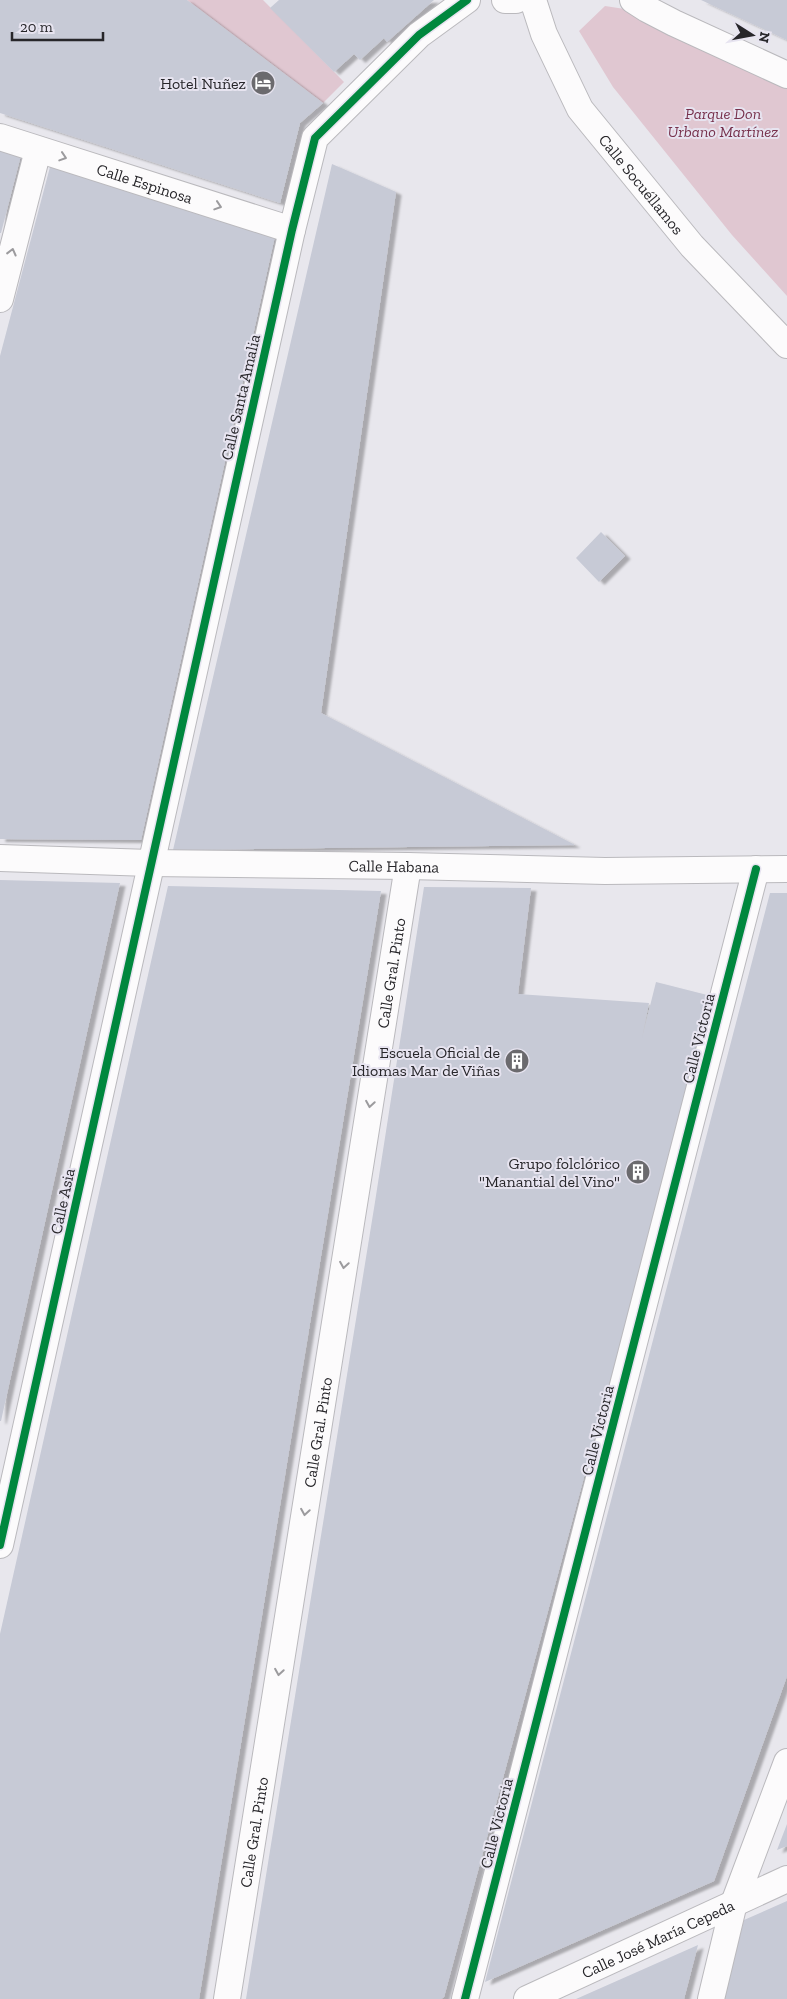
<svg xmlns="http://www.w3.org/2000/svg" width="787" height="1999" font-family="'Zilla Slab',serif">
  <style>
    .green { fill: #e0c7d1 }
    .building { fill: #c7cad6; filter: url(#shadow) }
    .lines { fill: none; stroke-linecap: round; stroke-linejoin: round }
    .minor-casing { stroke: #bab9bd; stroke-width: 28 }
    .minor { stroke: #fcfbfc; stroke-width: 26 }
    .cycleway-casing { stroke: #e7e4f0; stroke-width: 11 }
    .cycleway { stroke: #00873e; stroke-width: 8 }
    .oneway { stroke: #9c9b9e }
    .labels { text-anchor: middle; stroke-width: 4; stroke-linejoin: round; paint-order: stroke }
    .poi-label { font-size: 16px; fill: #27262a; stroke: #e7e4f0; text-anchor: end }
    .park-label { font-size: 16px; font-style: italic; fill: #77314c; stroke: #e7e4f0 }
    .street-label { font-size: 16px; fill: #27262a; stroke: #e7e4f0 }
  </style>
  <defs>
    <filter id="shadow"><feDropShadow dx="5.5" dy="3" stdDeviation="1" flood-color="#0004"/></filter>
  </defs>
  <rect width="100%" height="100%" fill="#e8e7ed"/>
  <path class="green" d="M187,0H263L344,82L323,103Z
    M605,6L651,13L787,83V296L732,235L613,87L579,31Z"/>
  <path class="building" d="M0,0H187L323,103L300,123L280,203L0,113Z
    M279,0H434L387,42L384,38L360,60L354,54L334,72L270,8Z
    M701,0H787V40Z
    M0,149L21,155L1,233H0Z
    M332,164L396,192L321,713L575,845L173,850Z
    M50,167L275,236L141,840L0,839V356Z
    M601,532L625,556L599,582L576,558Z
    M0,880L120,883L1,1421H0Z
    M168,886L381,891L199,1999H0V1634Z
    M424,887L531,888L518,994L649,1003L642,1038L656,982L715,997L653,1221L444,1997L441,1999H246L375,1202Z
    M770,893H787V1676L714,1881L485,1982Z
    M787,1824V1846L777,1850Z
    M787,1901V1999H724L744,1920Z
    M698,1945L684,1999H576Z"/>
  <g class="lines">
    <defs>
      <g id="minor">
        <path d="M505,0H516"/>
        <path id="s1" d="M533,0L544,34L580,109L692,246L787,345"/>
        <path d="M633,0L647,9L674,23L787,75"/>
        <path id="s2" d="M0,137L292,230"/>
        <path d="M0,299L38,150"/>
        <path id="s3" d="M0,858L150,863L408,866L605,871L787,869"/>
        <path d="M0,1545L292,230L315,138L419,35L467,0"/>
        <path id="s4" d="M227,1999L408,866"/>
        <path d="M465,1999L756,869"/>
        <path id="s5" d="M527,1999L787,1879"/>
        <path d="M711,1999L734,1903L787,1762"/>
      </g>
    </defs>
    <use href="#minor" class="minor-casing"/>
    <use href="#minor" class="minor"/>
    <defs>
      <path id="cycleway" d="M0,1545L292,230L315,138L419,35L467,0
        M465,1999L756,869"/>
    </defs>
    <use href="#cycleway" class="cycleway-casing"/>
    <use href="#cycleway" class="cycleway"/>
  </g>
  <defs><path id="oneway-chevron" d="M-2-3.5L2.5 0L-2 3.5" fill="none" stroke-width="1.6" stroke-linecap="round" stroke-linejoin="round" transform="scale(1.25)"/></defs>
  <g class="oneway">
    <use href="#oneway-chevron" transform="translate(63 157) rotate(18)"/>
    <use href="#oneway-chevron" transform="translate(218 206) rotate(18)"/>
    <use href="#oneway-chevron" transform="translate(12 252) rotate(-76)"/>
    <use href="#oneway-chevron" transform="translate(370 1104) rotate(99)"/>
    <use href="#oneway-chevron" transform="translate(344 1265) rotate(99)"/>
    <use href="#oneway-chevron" transform="translate(305 1512) rotate(99)"/>
    <use href="#oneway-chevron" transform="translate(279 1672) rotate(99)"/>
  </g>
  <defs>
    <symbol id="hotel-disc" viewBox="-11 -11 22 22"><circle r="9.5" fill="#6b6a6e" stroke="#e7e4f0"/><path d="M-6-4.5h1.5V1H6V5H4.5V3h-9V5H-6ZM-4 0a1.8 1.8 0 1 1 3.6 0ZM.5 0V-2.5h3Q6-2.5 6 0Z" fill="#fff"/></symbol>
    <symbol id="building-disc" viewBox="-11 -11 22 22"><circle r="9.5" fill="#6b6a6e" stroke="#e7e4f0"/><path d="M-4-6H4V6H1V3H-1V6H-4ZM-2.5-4.3h1.7v1.8h-1.7ZM.8-4.3h1.7v1.8H.8ZM-2.5-1h1.7V.8h-1.7ZM.8-1h1.7V.8H.8Z" fill="#fff"/></symbol>
  </defs>
  <g fill-rule="evenodd">
    <use href="#hotel-disc" x="249" y="69" width="28" height="28"/>
    <use href="#building-disc" x="503" y="1047" width="28" height="28"/>
    <use href="#building-disc" x="624" y="1158" width="28" height="28"/>
  </g>
  <g class="labels">
    <g class="poi-label">
      <text x="246" y="89">Hotel Nuñez</text>
      <text x="500" y="1058">Escuela Oficial de<tspan x="500" dy="18">Idiomas Mar de Viñas</tspan></text>
      <text x="620" y="1169">Grupo folclórico<tspan x="620" dy="18">"Manantial del Vino"</tspan></text>
    </g>
    <g class="park-label">
      <text x="723" y="119">Parque Don<tspan x="723" dy="18">Urbano Martínez</tspan></text>
    </g>
    <g class="street-label">
      <text dy="6" stroke="none"><textPath href="#s2" startOffset="152">Calle Espinosa</textPath></text>
      <text dy="6" stroke="none"><textPath href="#s1" startOffset="216">Calle Socuéllamos</textPath></text>
      <text transform="translate(240 397) rotate(-77)" y="6">Calle Santa Amalia</text>
      <text dy="6" stroke="none"><textPath href="#s3" startOffset="394">Calle Habana</textPath></text>
      <text dy="6" stroke="none"><textPath href="#s4" startOffset="1039">Calle Gral. Pinto</textPath></text>
      <text transform="translate(698 1038) rotate(-76)" y="6">Calle Victoria</text>
      <text transform="translate(62 1201) rotate(-78)" y="6">Calle Asia</text>
      <text transform="translate(597 1430) rotate(-76)" y="6">Calle Victoria</text>
      <text dy="6" stroke="none"><textPath href="#s4" startOffset="574">Calle Gral. Pinto</textPath></text>
      <text transform="translate(496 1823) rotate(-76)" y="6">Calle Victoria</text>
      <text dy="6" stroke="none"><textPath href="#s4" startOffset="169">Calle Gral. Pinto</textPath></text>
      <text dy="6" stroke="none"><textPath href="#s5" startOffset="144">Calle José María Cepeda</textPath></text>
    </g>
  </g>
  <g transform="translate(752 35) rotate(101)" stroke="#e7e4f0" stroke-width="4" paint-order="stroke">
  <path d="M0-4L9 19L0 12L-9 19Z" fill="#27262a"/>
  <text y="-8" font-size="14" font-weight="bold" text-anchor="middle" fill="#27262a">N</text>
  </g>
  <path d="M12 32v8h91v-8" fill="none" stroke="#27262a" stroke-width="2.5"/>
  <text x="20" y="32" font-size="15" fill="#27262a" stroke="#e7e4f0" stroke-width="4" paint-order="stroke">20 m</text>
</svg>
